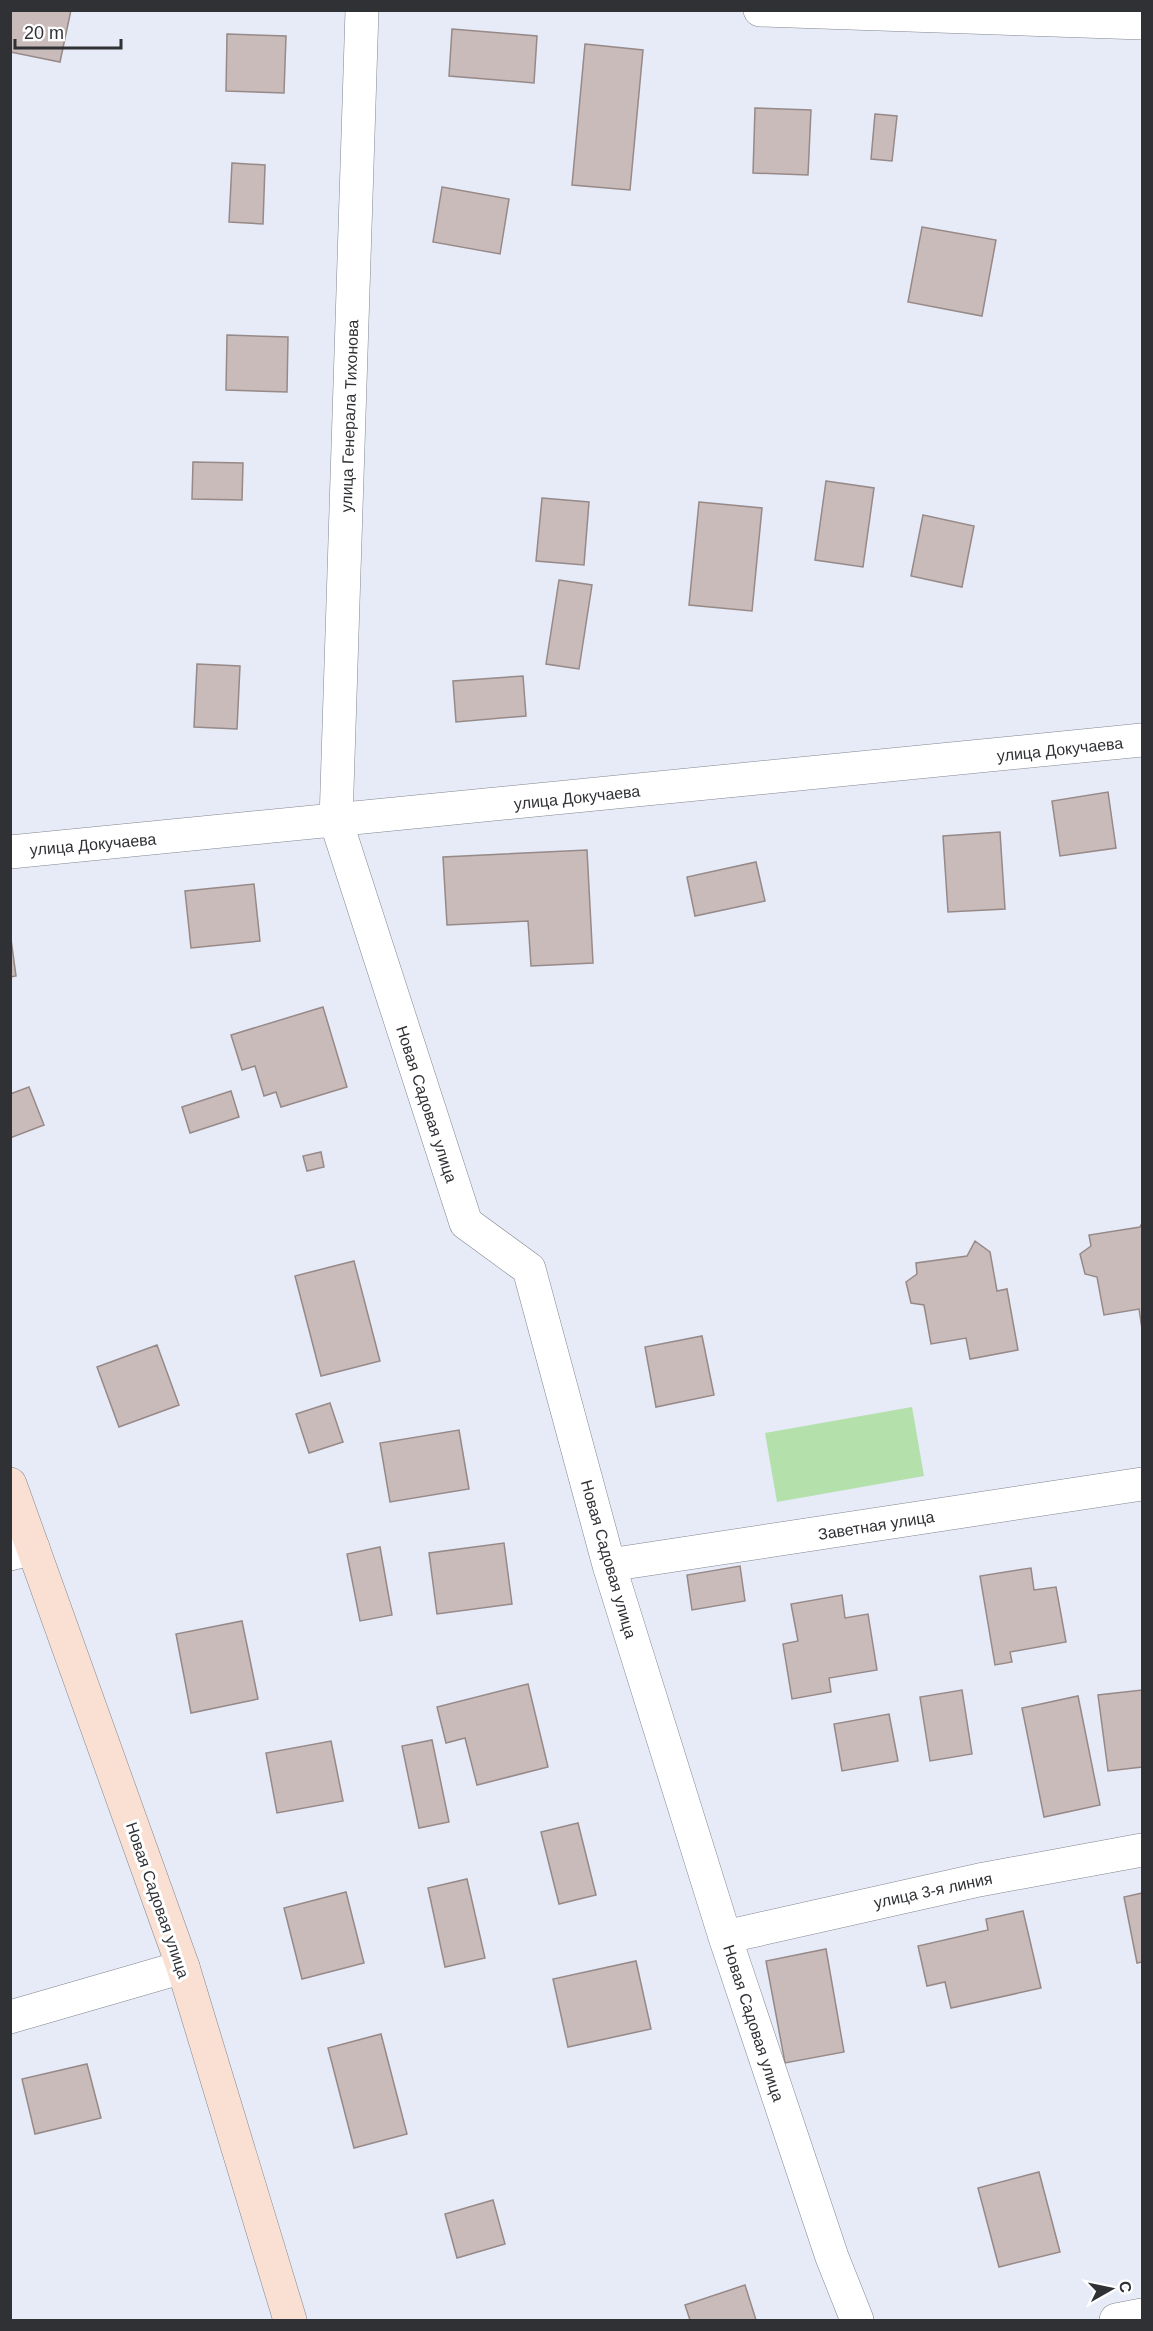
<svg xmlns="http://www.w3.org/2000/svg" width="1153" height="2331" font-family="Arial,sans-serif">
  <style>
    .green { fill: #b4e0ab }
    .building { fill: #c9bbb9; stroke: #968988; stroke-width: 1.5 }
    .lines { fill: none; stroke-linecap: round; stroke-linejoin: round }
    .street-casing { stroke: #828690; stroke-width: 34 }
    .secondary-casing { stroke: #828690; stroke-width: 34 }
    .street { stroke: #fff; stroke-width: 33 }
    .secondary { stroke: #fadfd3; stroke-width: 33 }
    .labels { text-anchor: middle; stroke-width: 6; stroke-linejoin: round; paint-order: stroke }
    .street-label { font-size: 16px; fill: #2f3135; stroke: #fff }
  </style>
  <rect width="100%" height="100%" fill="#e6ebf7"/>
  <path class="green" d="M912,1407L924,1476L777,1502L765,1433Z"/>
  <path class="building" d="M11,10H71L60,62L10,52Z
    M452,29L537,36L534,83L449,76Z
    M227,34L286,36L284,93L226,91Z
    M585,44L643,50L630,190L572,185Z
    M755,108L811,110L808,175L753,173Z
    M875,114L897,116L892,161L871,159Z
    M232,163L265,165L263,224L229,222Z
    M442,187L509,199L500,254L433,242Z
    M922,227L996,240L982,316L908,302Z
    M227,335L288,337L287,392L226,390Z
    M193,462L243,463L242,500L192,499Z
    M826,481L874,488L863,567L815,560Z
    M542,498L589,502L584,565L536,561Z
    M699,502L762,508L752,611L689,605Z
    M923,515L974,526L962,587L911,576Z
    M559,580L592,585L579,669L546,664Z
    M197,664L240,666L237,729L194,727Z
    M523,676L526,716L456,722L453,681Z
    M1108,792L1116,848L1060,856L1052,801Z
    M1000,832L1005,909L948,912L943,836Z
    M587,850L593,963L531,966L528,921L447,925L443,857Z
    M756,862L765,901L695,916L687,877Z
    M254,884L260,941L191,948L185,891Z
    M10,932L16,976L10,977Z
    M323,1007L347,1087L281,1107L276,1092L264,1096L255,1066L242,1070L231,1035Z
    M29,1087L44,1125L10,1138V1094Z
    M231,1091L239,1117L190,1133L182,1107Z
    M321,1152L324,1167L307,1171L303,1156Z
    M1142,1223V1329L1139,1309L1104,1315L1097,1277L1085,1274L1080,1254L1091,1246L1089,1235L1140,1227Z
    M975,1241L990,1252L997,1291L1007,1289L1018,1350L970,1359L966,1338L931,1344L924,1305L911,1303L906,1282L917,1274L916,1263L967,1256Z
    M354,1261L380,1361L321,1376L295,1276Z
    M702,1336L714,1395L656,1407L645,1347Z
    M157,1345L179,1405L119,1427L97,1367Z
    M330,1403L343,1442L309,1453L296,1414Z
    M459,1430L469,1489L390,1502L380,1443Z
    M504,1543L512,1604L437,1614L429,1553Z
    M380,1547L392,1615L360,1621L347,1554Z
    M740,1566L745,1601L692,1610L687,1575Z
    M1031,1568L1034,1590L1056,1587L1066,1642L1010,1652L1012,1662L995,1665L980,1576Z
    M842,1595L845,1618L868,1614L877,1670L829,1678L831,1692L792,1699L783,1644L798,1641L791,1604Z
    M242,1621L258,1699L191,1713L176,1634Z
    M528,1684L548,1767L477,1785L465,1738L446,1743L437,1707Z
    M962,1690L972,1754L930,1761L920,1697Z
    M1142,1690V1767L1108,1771L1098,1695Z
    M1078,1696L1100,1805L1044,1817L1022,1708Z
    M889,1714L898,1761L842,1771L834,1724Z
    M432,1740L449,1822L419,1828L402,1746Z
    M331,1741L343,1801L277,1813L266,1753Z
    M578,1823L596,1895L559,1904L541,1832Z
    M467,1879L485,1958L445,1967L428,1888Z
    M346,1892L364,1963L302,1979L284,1908Z
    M1142,1893V1962L1137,1963L1124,1897Z
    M1023,1911L1041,1988L951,2008L945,1982L927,1986L918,1946L988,1930L986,1919Z
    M826,1949L844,2052L785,2063L766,1961Z
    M636,1961L651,2029L568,2047L553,1979Z
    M381,2034L407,2134L354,2148L328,2048Z
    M87,2064L101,2118L35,2134L22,2079Z
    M1039,2172L1060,2252L999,2267L978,2188Z
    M493,2200L505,2244L457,2258L445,2214Z
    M745,2285L756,2320H690L685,2305Z"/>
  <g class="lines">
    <defs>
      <path id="street" d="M362,10L336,821L466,1223L529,1269L609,1565L725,1937L832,2257L857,2320
        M760,10L1142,23
        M10,852L1142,740
        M10,1554L33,1548
        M609,1565L1142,1484
        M725,1937L979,1880L1142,1850
        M10,2017L183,1967
        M1116,2320L1142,2315"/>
      <path id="secondary" d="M10,1484L183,1967L290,2320"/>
    </defs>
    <use href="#street" class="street-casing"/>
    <use href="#secondary" class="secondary-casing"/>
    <use href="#street" class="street"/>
    <use href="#secondary" class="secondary"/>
  </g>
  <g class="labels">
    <g class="street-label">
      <text transform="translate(349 416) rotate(-88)" y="6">улица Генерала Тихонова</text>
      <text transform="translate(1060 749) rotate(-6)" y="6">улица Докучаева</text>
      <text transform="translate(577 797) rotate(-6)" y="6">улица Докучаева</text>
      <text transform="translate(93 844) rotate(-5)" y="6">улица Докучаева</text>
      <text transform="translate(427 1104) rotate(72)" y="6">Новая Садовая улица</text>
      <text transform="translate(876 1525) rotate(-9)" y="6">Заветная улица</text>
      <text transform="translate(609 1559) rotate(74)" y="6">Новая Садовая улица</text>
      <text transform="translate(933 1890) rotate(-12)" y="6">улица 3-я линия</text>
      <text transform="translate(158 1900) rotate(71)" y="6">Новая Садовая улица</text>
      <text transform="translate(754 2023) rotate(72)" y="6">Новая Садовая улица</text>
    </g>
  </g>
  <rect width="1153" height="2331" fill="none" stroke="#2f3135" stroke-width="24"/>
  <g transform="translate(1111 2289) rotate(81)" stroke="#ffffff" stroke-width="4.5" paint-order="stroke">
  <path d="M0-4.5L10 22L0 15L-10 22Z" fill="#2f3135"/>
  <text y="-9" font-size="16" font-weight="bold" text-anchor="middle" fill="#2f3135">С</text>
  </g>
  <path d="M15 39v9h106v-9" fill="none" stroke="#2f3135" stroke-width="3"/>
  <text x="24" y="39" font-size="18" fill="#2f3135" stroke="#ffffff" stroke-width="4.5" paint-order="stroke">20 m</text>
</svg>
